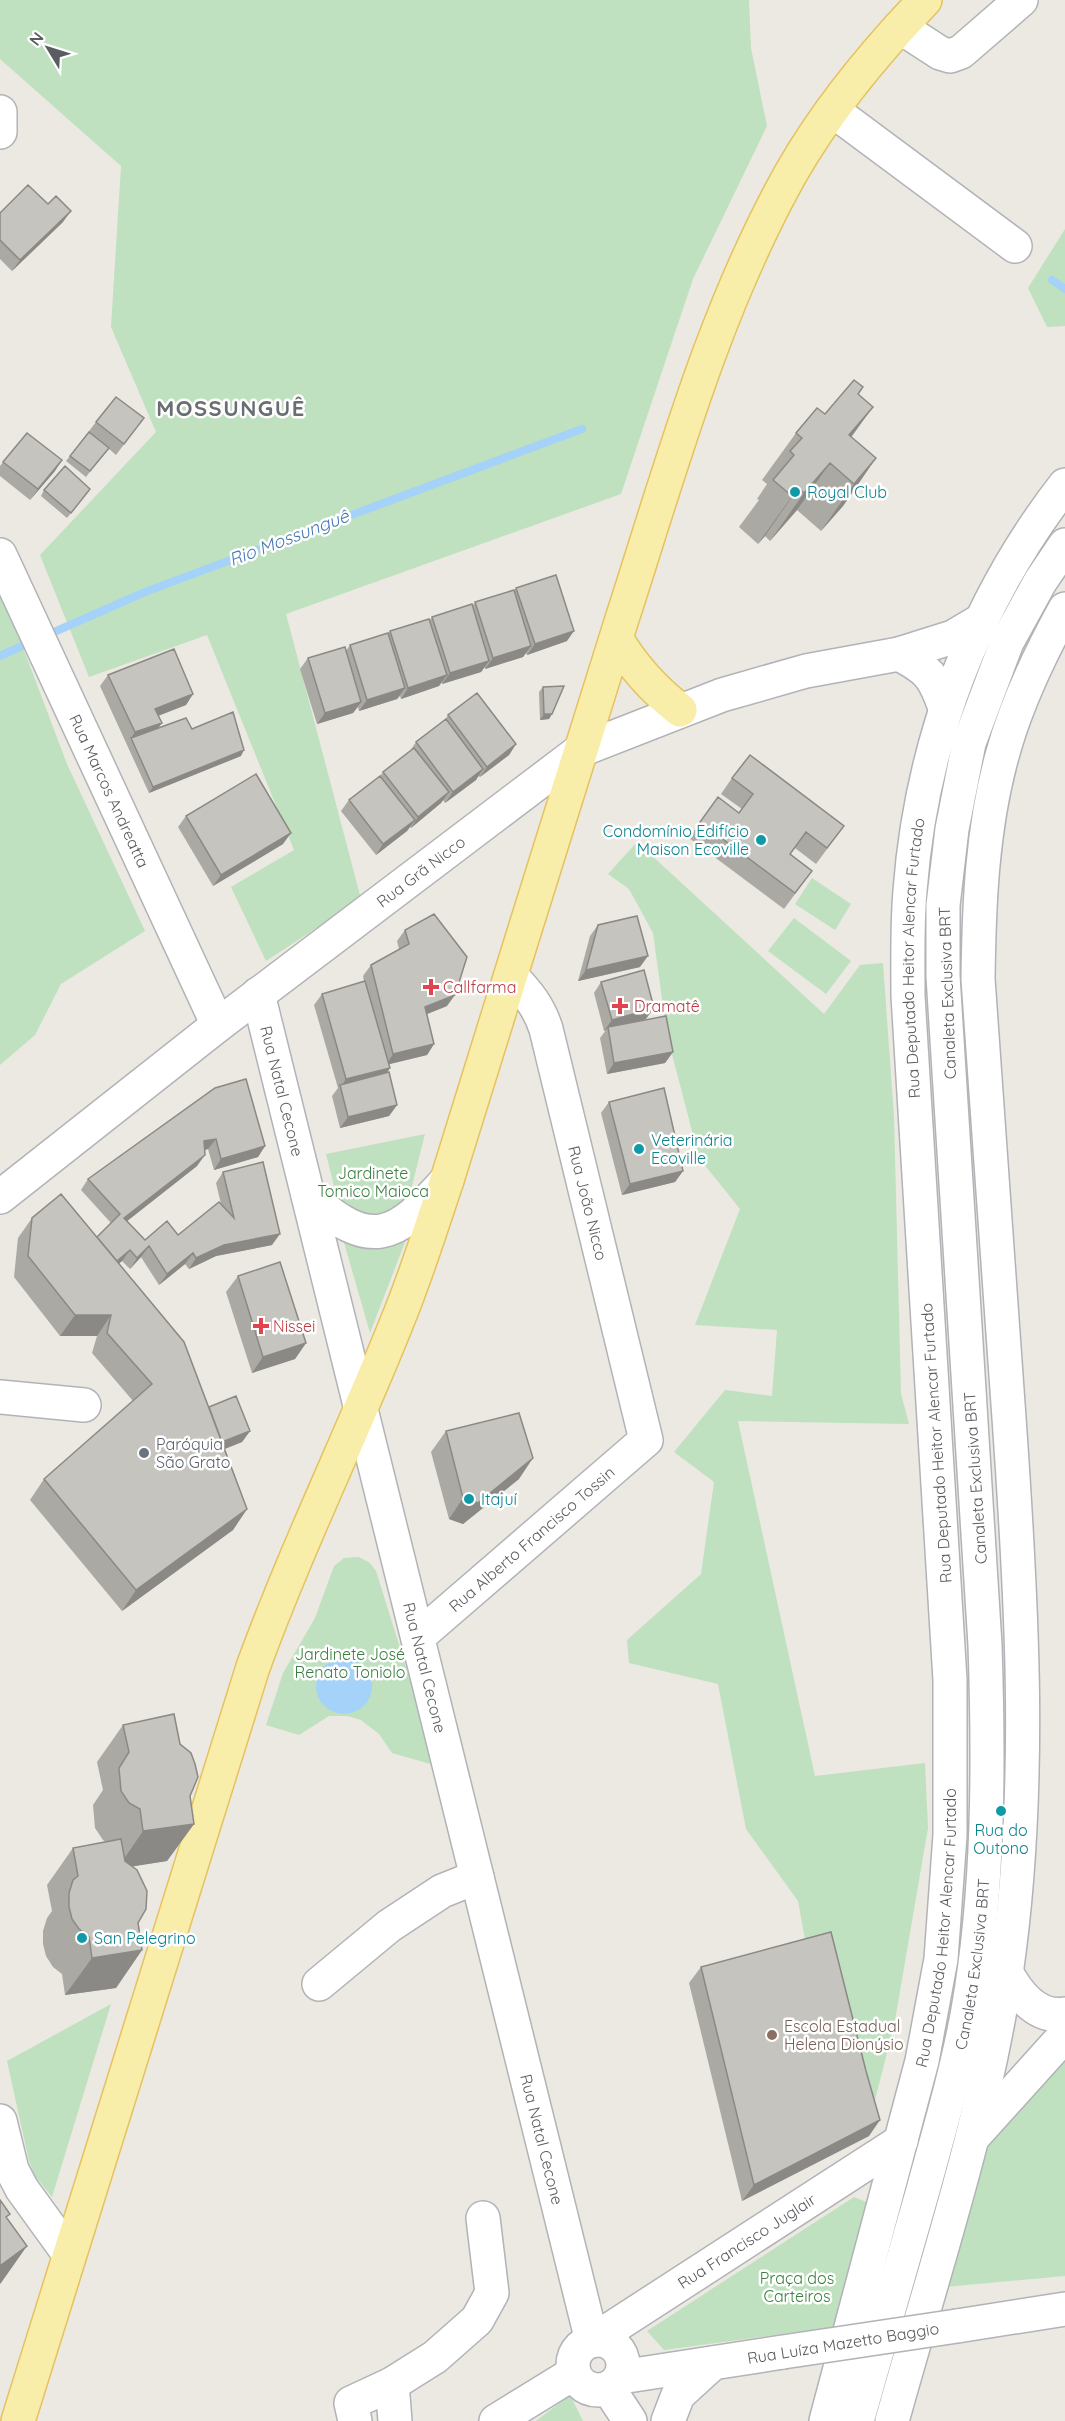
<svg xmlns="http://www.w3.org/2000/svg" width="1065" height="2421" font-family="Quicksand,sans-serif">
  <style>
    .green { fill: #bfe1bf }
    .water { fill: #a4d2f8 }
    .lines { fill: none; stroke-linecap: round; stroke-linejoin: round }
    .stream { stroke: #a4d2f8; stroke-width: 8 }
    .minor-casing { stroke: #b1b3b7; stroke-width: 36 }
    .major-casing { stroke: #e6c25f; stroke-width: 36 }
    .minor { stroke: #fff; stroke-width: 33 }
    .major { stroke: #f8eda9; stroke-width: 33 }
    .minor-bridge-casing { stroke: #b1b3b7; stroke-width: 36; stroke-linecap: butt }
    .minor-bridge { stroke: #fff; stroke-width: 33 }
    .wall { fill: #aaa9a3 }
    .shaded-wall { fill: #8b8985 }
    .building { fill: #c6c4be; stroke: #8b8985; stroke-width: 1.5 }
    .culture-dot { fill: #0f9aa8; stroke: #fff; stroke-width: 2 }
    .health-dot { fill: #e0444e; stroke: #fff; stroke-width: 2 }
    .worship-dot { fill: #6b7280; stroke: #fff; stroke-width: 2 }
    .education-dot { fill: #8d6e63; stroke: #fff; stroke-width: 2 }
    .labels { text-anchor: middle; stroke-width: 5; stroke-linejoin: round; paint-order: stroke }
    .culture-label { font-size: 16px; fill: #0d838f; stroke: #fff; text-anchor: start }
    .street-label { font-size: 16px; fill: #595c60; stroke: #fff }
    .health-label { font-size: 16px; fill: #be3a42; stroke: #fff; text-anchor: start }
    .park-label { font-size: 16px; fill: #3a7f3f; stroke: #fff }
    .worship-label { font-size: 16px; fill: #5b616d; stroke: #fff; text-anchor: start }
    .education-label { font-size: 16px; fill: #785e54; stroke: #fff; text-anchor: start }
    .water-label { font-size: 18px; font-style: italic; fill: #4678b0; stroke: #fff }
    .district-label { font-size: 22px; font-weight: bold; letter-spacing: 1.5px; fill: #6a6e72; stroke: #fff }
  </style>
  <rect width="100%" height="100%" fill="#ebe9e1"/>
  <path class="green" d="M0,0H749L751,48L767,126L693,279L621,494L286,614L361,899L266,961L231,887L294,850L207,635L89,677L40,555L156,432L111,327L121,166L0,59Z
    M1065,229V326L1047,327L1028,288Z
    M0,595L5,600L67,764L145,931L61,984L35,1035L0,1065Z
    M637,842L824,1014L860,965L883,963L894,1117L901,1394L909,1424L738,1421L815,1776L925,1763L928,1828L894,2026L870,2119L807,1950L798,1901L746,1829L718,1684L629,1663L627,1640L701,1574L714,1482L674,1452L725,1390L772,1396L777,1330L695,1325L740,1209L699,1158L667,1035L653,933L629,889L608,874Z
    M812,878L851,904L835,930L795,904Z
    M794,918L851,961L826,994L768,951Z
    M425,1134L410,1194L396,1213L365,1220L337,1198L326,1154Z
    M341,1232L407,1237L370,1333Z
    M359,1557L370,1563L376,1571L437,1766L392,1753L379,1734L361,1720L347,1716H329L299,1735L266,1725L283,1673L315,1618L334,1566L344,1558Z
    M111,2004L52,2197L35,2176L29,2161L7,2061Z
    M1065,2060V2276L934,2288L984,2140Z
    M854,2197L869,2203L834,2327L664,2350L647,2331Z
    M570,2395L583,2421H536Z"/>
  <path class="water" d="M316 1686a28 28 0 1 1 56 0a28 28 0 1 1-56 0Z"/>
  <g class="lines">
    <path class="stream" d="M1052,280L1065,289
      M45,636L145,592L582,429
      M0,656L31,642"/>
    <defs>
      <g id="minor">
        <path d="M900,27L940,53L950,56L961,52L1021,0"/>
        <path d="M832,110L1015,246"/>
        <path d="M0,112V132"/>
        <path id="s1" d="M0,555L218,1025"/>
        <path d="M899,654C929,670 934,676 945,708"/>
        <path id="s2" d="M258,994L592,2341L901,2141"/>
        <path d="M308,1195C370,1252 395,1239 447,1180"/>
        <path id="s3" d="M0,1197L218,1025L581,750L722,695L806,671L899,654L953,637L980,621"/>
        <path d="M0,1397L84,1405"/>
        <path id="s4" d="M418,1637L646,1440L546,1029C539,1007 527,992 511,976"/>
        <path d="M1006,1972C1018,1994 1037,2019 1065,2014"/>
        <path d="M319,1984L389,1926L442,1891L477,1877"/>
        <path d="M0,2121L12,2170L22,2189L69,2254"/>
        <path d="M974,2136L1065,2035"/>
        <path d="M957,2326L1065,2309"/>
        <circle cx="598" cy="2365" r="25"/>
        <path d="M621,2377L783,2352"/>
        <path d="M392,2384L395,2421"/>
        <path d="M609,2389L630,2421"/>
        <path d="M355,2421L351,2403L392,2384L435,2357L477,2320L492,2293L483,2218"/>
        <path d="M496,2421L574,2373"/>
        <path d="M668,2421L678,2395L713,2363"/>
        <path id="s5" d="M826,2421L922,2061L941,1959L950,1835V1680L908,996C908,961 907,926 910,891C921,744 974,602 1065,485"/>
        <path id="s6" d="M857,2421C879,2344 901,2267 923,2190C939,2131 957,2071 968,2010C989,1890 989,1766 985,1645L943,976V905L952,829L969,743L1007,642L1040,582L1065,545"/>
        <path d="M892,2421C933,2273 983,2126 1006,1974C1033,1789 1022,1603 1009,1418C998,1271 988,1125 978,979C979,904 982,828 1002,756C1016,704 1039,656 1065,609"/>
      </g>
      <path id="major" d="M616,638C633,667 653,689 680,710
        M18,2421L253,1667C296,1549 351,1437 397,1322C416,1276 431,1228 447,1180C506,993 562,806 622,619C671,468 713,312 791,173C827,110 875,52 925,0"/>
    </defs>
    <use href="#minor" class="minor-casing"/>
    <use href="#major" class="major-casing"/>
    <use href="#minor" class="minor"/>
    <use href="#major" class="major"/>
    <defs>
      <path id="minor-bridge" d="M783,2352L957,2326"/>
    </defs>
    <use href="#minor-bridge" class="minor-bridge-casing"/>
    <use href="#minor-bridge" class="minor-bridge"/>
  </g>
  <path class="wall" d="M48,204L63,222L12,271L0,259V213Z
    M858,394L851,437L876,458L843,506L821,531L797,510L770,541L765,536L758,544L739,527L759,500L757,499L767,484L762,480L796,433Z
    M144,418L116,455L108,448L86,477L66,461L96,422Z
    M3,462L55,471L30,500L0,476V466Z
    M90,489L67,518L41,496L44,490Z
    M516,588L567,641L527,655L526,653L523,657L485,669V667L481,672L442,684V682L439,686L401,699L400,696L397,699L359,711L358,707L353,713L317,724L300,669L308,658L346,651L350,645L388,634L390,631L429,621L432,617L472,607L475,602L514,591Z
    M108,675L193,694L186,705L158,715V728L192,729L241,756L149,793L100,686Z
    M543,687L552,714L549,719L540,720L539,692Z
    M448,715L516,744L509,755L480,777L478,776L476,780L445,803L443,800L441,803L411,828L410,827L407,831L376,855L341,811L349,800L380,776L383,772L410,751L416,742L445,720Z
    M732,778L844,826L816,864L795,848L790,854L812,871L784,909L689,838L718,797L739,813L742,809L721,794Z
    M186,816L283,844L213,886L178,827Z
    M598,925L640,967L578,981L590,936Z
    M405,930L447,1006L427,1014L434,1044L427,1055L389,1064L386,1073L397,1105L389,1116L340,1128L332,1096L338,1088L314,1005L322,994L364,981L363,976L371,965L399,949L397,941Z
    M601,982L646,1019L635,1022L673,1052L665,1063L607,1074L600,1038L606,1030L604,1031L594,993Z
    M215,1088L265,1146L258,1157L214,1170L208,1149L205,1150L197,1166L127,1221L145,1240L178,1235L221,1204L216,1183L223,1172L272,1245L216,1256L189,1269L185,1264L159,1285L141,1257L130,1269L122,1261L119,1263L209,1407L250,1431L242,1442L225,1449L247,1509L233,1530L122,1611L30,1500L44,1479L133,1401L92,1353L97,1336H60L14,1277L18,1238L32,1218L97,1237L111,1223L81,1190L88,1179Z
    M609,1102L683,1171L675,1182L622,1195L601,1113Z
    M238,1276L306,1343L295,1359L252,1373L226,1292Z
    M446,1431L519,1479L463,1524L449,1519L431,1452Z
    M123,1725L190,1796L194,1824L167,1861L132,1866L142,1950L116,1988L65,1995L62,1974L53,1967L46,1956L43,1944V1931L47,1918L52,1911L47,1885L73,1848L106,1842L103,1840L95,1828L93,1805L103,1790L97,1762Z
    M701,1967L869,2136L742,2201L689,1983Z"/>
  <path class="shaded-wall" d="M71,211L63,222L12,271L20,260Z
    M873,407L839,454L830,463L797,510L770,541L804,493L849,435Z
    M876,458L843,506L821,531L854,484Z
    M62,460L55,471L30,500L38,489Z
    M798,488L765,536L758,544L792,496Z
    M574,631L567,641L527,655L535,644Z
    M531,646L523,657L485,669L493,658Z
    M489,661L481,672L442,684L450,673Z
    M447,675L439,686L401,699L408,688Z
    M405,688L397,699L359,711L367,700Z
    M193,694L186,705L148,720L155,709Z
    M361,702L353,713L317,724L325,713Z
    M544,714H552L549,719L540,720Z
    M162,723L154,734L131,738L135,732Z
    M516,744L509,755L480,777L487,767Z
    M244,750L241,756L149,793L153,787Z
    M483,769L476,780L445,803L453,792Z
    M449,792L441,803L411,828L418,817Z
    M415,820L407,831L376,855L383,844Z
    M291,833L283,844L213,886L221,875Z
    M648,956L640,967L578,981L586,970Z
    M455,995L447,1006L417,1018L425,1007Z
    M654,1008L646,1019L608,1030V1027L606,1030L604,1031L612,1020Z
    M434,1044L427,1055L386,1065L393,1054Z
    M673,1052L665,1063L607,1074L614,1063Z
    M390,1068L383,1079L341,1087L346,1079Z
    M397,1105L389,1116L340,1128L348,1117Z
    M216,1139L208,1149L197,1152L204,1141Z
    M265,1146L258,1157L214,1170L221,1159Z
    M205,1155L197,1166L117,1229L124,1218Z
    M683,1171L675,1182L622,1195L630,1184Z
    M280,1234L272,1245L216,1256L189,1269L196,1258L224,1245Z
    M149,1246L141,1257L130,1269L137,1258Z
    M130,1250L122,1261L101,1280L109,1269Z
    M193,1253L185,1264L159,1285L167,1274Z
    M75,1315H111L97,1336H60Z
    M306,1343L295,1359L252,1373L263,1357Z
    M250,1431L242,1442L209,1455L217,1445Z
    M533,1458L519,1479L463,1524L449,1519L463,1498Z
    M247,1509L233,1530L122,1611L136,1590Z
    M194,1824L167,1861L117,1869L143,1831Z
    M142,1950L116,1988L65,1995L92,1958Z
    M880,2120L869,2136L742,2201L754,2185Z
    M27,2246L1,2283L0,2284V2266Z"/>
  <path class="building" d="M28,185L48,204L56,196L71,211L20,260L0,240V213Z
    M854,380L863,387L858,394L873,407L849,435L876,458L854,484L830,463L804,493L798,488L792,496L773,480L794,455L790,451L802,438L796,433L817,408L825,414Z
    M116,397L144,418L124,444L96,422Z
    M89,432L109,448L90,471L70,456Z
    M27,433L62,460L38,489L3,462Z
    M65,466L90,489L71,513L44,490Z
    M556,575L574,631L535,644L516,588Z
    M514,590L531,646L493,658L475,602Z
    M472,604L489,661L450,673L432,617Z
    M429,619L447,675L408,688L390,631Z
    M388,633L405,688L367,700L350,645Z
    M345,647L361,702L325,713L308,658Z
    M174,649L193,694L155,709L162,723L135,732L108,675Z
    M564,686L552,714H544L543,687Z
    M477,693L516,744L487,767L448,715Z
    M233,712L244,750L153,787L131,738L186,718L192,729Z
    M446,719L483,769L453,792L416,742Z
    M414,748L449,792L418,817L383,772Z
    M750,755L844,826L827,848L806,832L790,854L812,871L795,893L700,822L718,797L739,813L753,794L732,778Z
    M256,774L291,833L221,875L186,816Z
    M380,776L415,820L383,844L349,800Z
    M434,914L467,957L455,995L425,1007L434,1044L393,1054L371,965L409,944L405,930Z
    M637,916L648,956L586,970L598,925Z
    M644,970L654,1008L612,1020L601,982Z
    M365,981L390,1068L346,1079L322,994Z
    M666,1016L673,1052L614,1063L608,1027Z
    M389,1072L397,1105L348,1117L340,1085Z
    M246,1079L265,1146L221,1159L216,1139L204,1141L205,1155L124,1218L145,1240L167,1221L178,1235L219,1202L234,1218L223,1172L263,1162L280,1234L224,1245L196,1258L193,1253L167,1274L149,1246L137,1258L130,1250L117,1261L97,1237L120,1214L88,1179L215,1088Z
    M664,1088L683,1171L630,1184L609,1102Z
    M61,1194L184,1342L247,1509L136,1590L44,1479L152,1384L107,1333L111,1315H75L28,1256L32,1218Z
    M280,1262L306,1343L263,1357L238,1276Z
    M236,1396L250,1431L222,1442L209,1407Z
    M519,1413L533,1458L478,1503L463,1498L446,1431Z
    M174,1714L180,1744L191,1753L195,1764L198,1777L190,1796L194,1824L143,1831L140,1809L129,1803L121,1791L119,1768L129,1752L123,1725Z
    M121,1839L125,1861L137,1870L147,1891L146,1909L138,1923L142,1950L92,1958L89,1937L79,1929L72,1919L69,1907V1893L73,1880L78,1876L73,1848Z
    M831,1932L866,2071L880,2120L754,2185L701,1967Z
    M0,2200L10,2214L6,2217L27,2246L0,2266Z"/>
  <g class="culture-dot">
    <circle cx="795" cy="492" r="6"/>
    <circle cx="761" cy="840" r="6"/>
    <circle cx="639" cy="1149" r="6"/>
    <circle cx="469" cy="1499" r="6"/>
    <circle cx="1001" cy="1811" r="6"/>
    <circle cx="82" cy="1938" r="6"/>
  </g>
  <g class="health-dot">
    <path d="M428 978h6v6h6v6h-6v6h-6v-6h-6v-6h6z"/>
    <path d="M617 997h6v6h6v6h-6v6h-6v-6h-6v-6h6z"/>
    <path d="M258 1317h6v6h6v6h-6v6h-6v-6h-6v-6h6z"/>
  </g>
  <circle class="worship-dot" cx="144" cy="1453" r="6"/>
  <circle class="education-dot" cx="772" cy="2035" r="6"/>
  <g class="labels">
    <g class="culture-label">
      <text x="807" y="498">Royal Club</text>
      <text x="749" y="837" text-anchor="end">Condomínio Edifício<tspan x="749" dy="18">Maison Ecoville</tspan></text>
      <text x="651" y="1146">Veterinária<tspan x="651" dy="18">Ecoville</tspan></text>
      <text x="481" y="1505">Itajuí</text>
      <text x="1001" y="1836" text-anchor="middle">Rua do<tspan x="1001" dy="18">Outono</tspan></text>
      <text x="94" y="1944">San Pelegrino</text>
    </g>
    <g class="street-label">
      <text dy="6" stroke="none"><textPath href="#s1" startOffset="260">Rua Marcos Andreatta</textPath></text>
      <text dy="6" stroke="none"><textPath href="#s3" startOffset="532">Rua Grã Nicco</textPath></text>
      <text dy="6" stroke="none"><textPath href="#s5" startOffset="1479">Rua Deputado Heitor Alencar Furtado</textPath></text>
      <text transform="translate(947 993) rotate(-92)" y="6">Canaleta Exclusiva BRT</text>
      <text dy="6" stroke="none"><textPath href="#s2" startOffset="100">Rua Natal Cecone</textPath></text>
      <text transform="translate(588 1203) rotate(76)" y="6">Rua João Nicco</text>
      <text transform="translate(936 1443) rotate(-94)" y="6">Rua Deputado Heitor Alencar Furtado</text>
      <text transform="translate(975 1478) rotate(-94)" y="6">Canaleta Exclusiva BRT</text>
      <text dy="6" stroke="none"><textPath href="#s4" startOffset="150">Rua Alberto Francisco Tossin</textPath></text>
      <text dy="6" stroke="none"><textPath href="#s2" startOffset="694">Rua Natal Cecone</textPath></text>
      <text dy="6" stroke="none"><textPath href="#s5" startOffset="507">Rua Deputado Heitor Alencar Furtado</textPath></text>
      <text dy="6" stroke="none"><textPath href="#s6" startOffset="472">Canaleta Exclusiva BRT</textPath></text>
      <text dy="6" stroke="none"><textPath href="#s2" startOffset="1180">Rua Natal Cecone</textPath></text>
      <text dy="6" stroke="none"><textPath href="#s2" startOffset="1572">Rua Francisco Juglair</textPath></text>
      <text transform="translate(843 2343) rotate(-9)" y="6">Rua Luíza Mazetto Baggio</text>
    </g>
    <g class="health-label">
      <text x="443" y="993">Callfarma</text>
      <text x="634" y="1012">Dramatê</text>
      <text x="273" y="1332">Nissei</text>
    </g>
    <g class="park-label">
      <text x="373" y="1179">Jardinete<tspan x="373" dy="18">Tomico Maioca</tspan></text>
      <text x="350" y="1660">Jardinete José<tspan x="350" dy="18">Renato Toniolo</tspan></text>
      <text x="797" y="2284">Praça dos<tspan x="797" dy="18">Carteiros</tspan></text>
    </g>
    <g class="worship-label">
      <text x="156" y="1450">Paróquia<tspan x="156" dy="18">São Grato</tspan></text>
    </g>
    <g class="education-label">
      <text x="784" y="2032">Escola Estadual<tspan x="784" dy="18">Helena Dionýsio</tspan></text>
    </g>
    <g class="water-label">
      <text transform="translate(289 538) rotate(-21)" y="6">Rio Mossunguê</text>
    </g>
    <g class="district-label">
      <text x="231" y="416">MOSSUNGUÊ</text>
    </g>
  </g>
  <g transform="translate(48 48) rotate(308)" stroke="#ffffff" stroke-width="4.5" paint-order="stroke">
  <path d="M0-4.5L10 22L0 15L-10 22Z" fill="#595c60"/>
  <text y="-9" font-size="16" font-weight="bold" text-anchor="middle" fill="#595c60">N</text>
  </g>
</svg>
